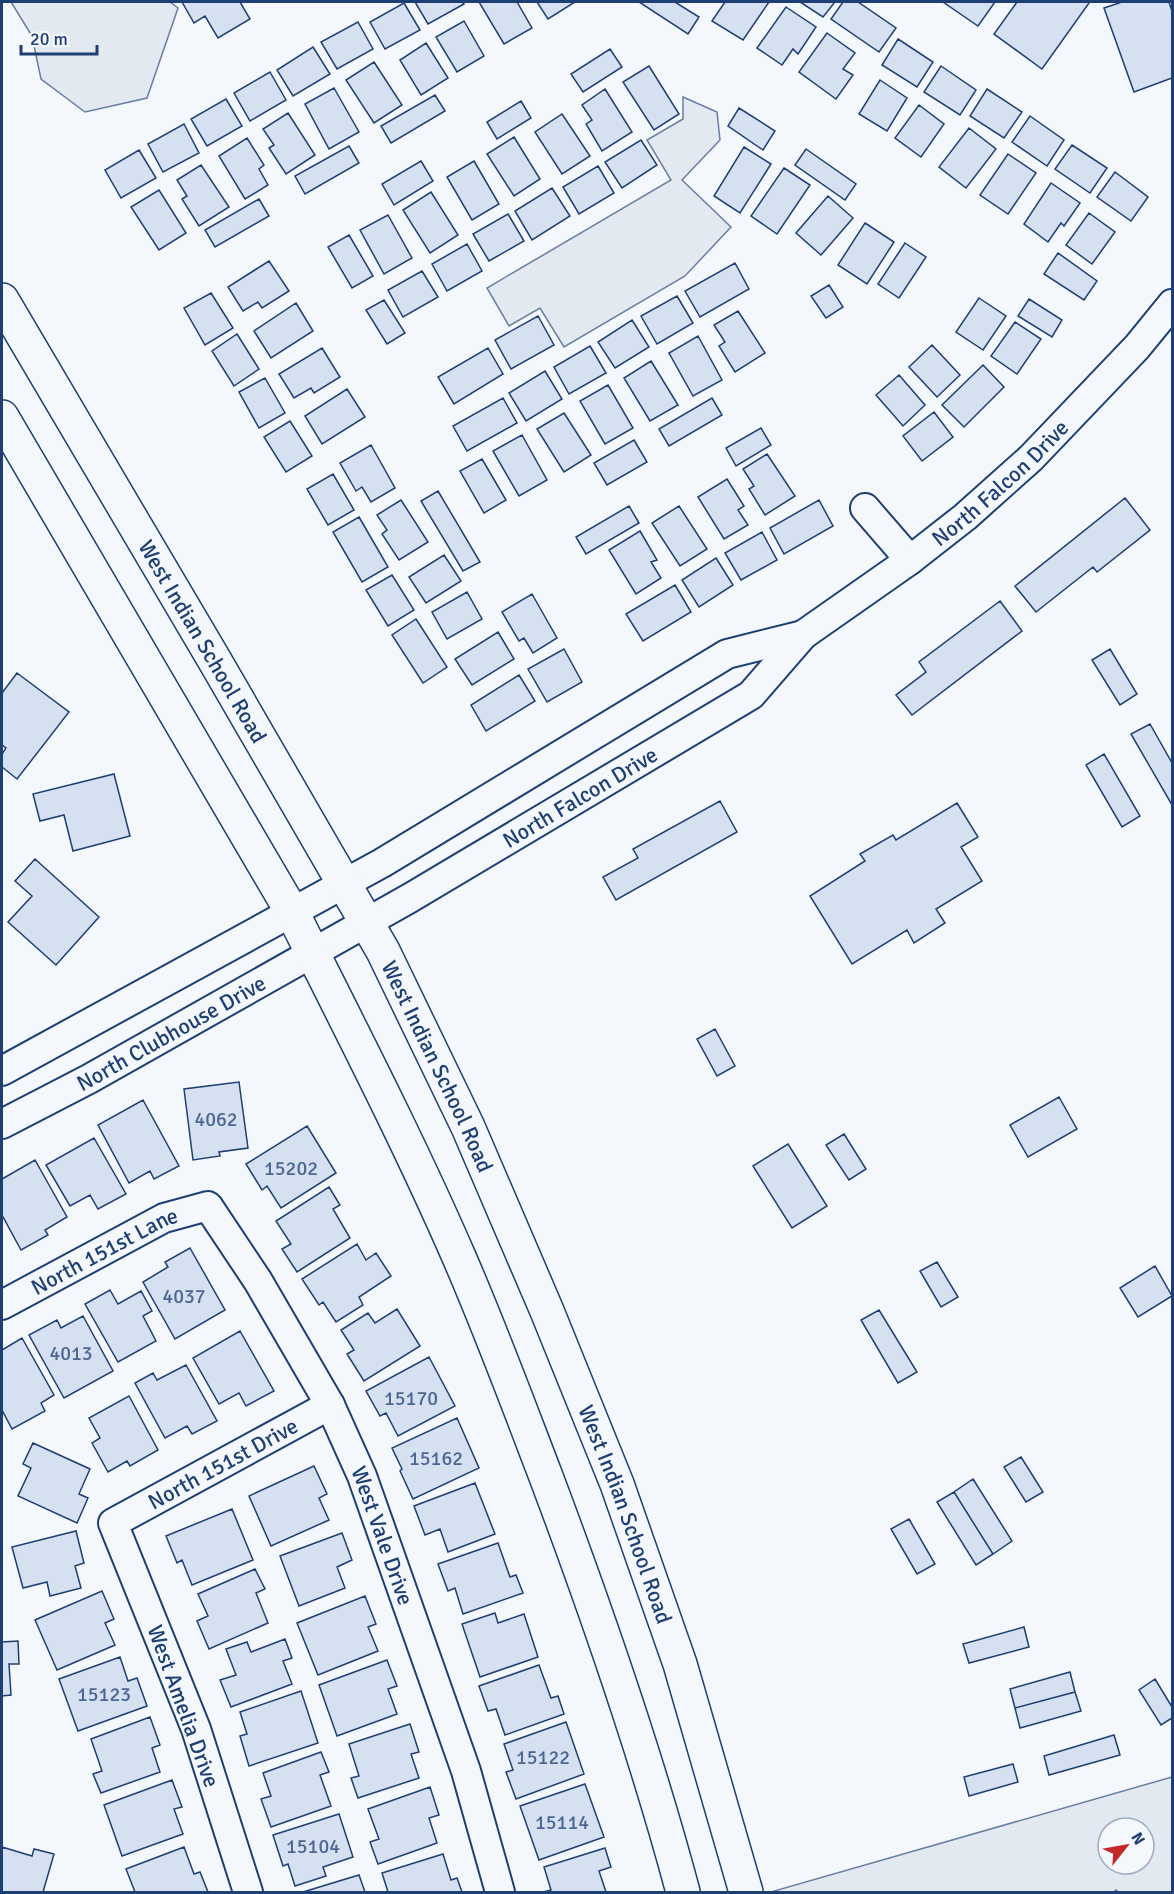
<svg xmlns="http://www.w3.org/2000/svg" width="1174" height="1894" font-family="Signika,sans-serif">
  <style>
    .green { fill: #e3e9f0; stroke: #687fa3; stroke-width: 1.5; fill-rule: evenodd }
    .building { fill: #d5e0f0; stroke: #1d3f73; stroke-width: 1.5 }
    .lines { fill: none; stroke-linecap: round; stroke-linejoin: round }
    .minor-casing { stroke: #1d3f73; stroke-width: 32 }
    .major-casing { stroke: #1d3f73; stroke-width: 36 }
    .path { stroke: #5e769c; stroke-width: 4; stroke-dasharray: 4.5 3; stroke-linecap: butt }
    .minor { stroke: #f4f7fb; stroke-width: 28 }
    .major { stroke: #f4f7fb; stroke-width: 33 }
    .labels { text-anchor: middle; stroke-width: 4.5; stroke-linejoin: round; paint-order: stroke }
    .number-label { font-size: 20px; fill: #4b6792 }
    .street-label { font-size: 22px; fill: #1d3f73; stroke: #f4f7fb }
  </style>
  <rect width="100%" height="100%" fill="#f4f7fb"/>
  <path class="green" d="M11,2H170L178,8L147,98L85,112L41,79L32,36Z
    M683,97L717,112L720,140L682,180L731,227L685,276L564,347L540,308L509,326L487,288L671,180L647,140L683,119Z
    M1172,1777V1892H775L774,1891ZM1108,1828H1144V1864H1108Z"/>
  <path class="building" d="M182,2H240L250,19L218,38L205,16L194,23Z
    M415,2H462L464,4L428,24Z
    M479,2H517L532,28L504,44Z
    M537,2H575L548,19Z
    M639,2H675L699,17L688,34Z
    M725,2H769L743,40L712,21Z
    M800,2H835L823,17Z
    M843,2H858L896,28L879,52L831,19Z
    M943,2H995L978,26Z
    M1017,2H1087L1089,3L1042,69L994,34Z
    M1122,2H1169L1172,11V78L1134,92L1104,8Z
    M404,3L420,30L385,49L370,22Z
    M786,7L816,27L798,54L793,49L782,65L757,48Z
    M464,21L484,56L457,72L436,37Z
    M358,22L373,49L337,69L321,42Z
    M827,33L855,53L843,69L853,75L836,99L799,72Z
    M898,39L933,62L917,87L882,65Z
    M426,43L448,78L421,95L400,60Z
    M313,47L330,74L293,96L277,70Z
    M610,49L622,67L583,92L571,74Z
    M374,62L402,105L374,123L346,80Z
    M649,66L679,114L654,130L623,82Z
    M941,66L976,90L960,115L924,92Z
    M270,72L286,100L250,121L234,93Z
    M880,80L907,98L887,131L859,114Z
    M334,88L359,132L329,149L305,104Z
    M605,89L632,132L602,151L586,124L592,120L582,105Z
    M987,89L1022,112L1004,138L970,116Z
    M435,95L445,111L391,143L381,126Z
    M226,99L242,126L207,146L191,119Z
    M521,101L531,118L497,139L487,122Z
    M919,105L944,124L921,157L895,138Z
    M739,108L775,131L763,150L728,126Z
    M288,113L315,155L286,174L269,148L274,145L263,129Z
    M562,114L590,156L562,174L535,132Z
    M1030,116L1064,140L1047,166L1012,142Z
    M184,124L199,153L163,172L148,144Z
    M969,128L996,149L966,188L939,167Z
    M514,137L540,179L514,196L487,154Z
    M247,138L264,165L259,169L268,185L245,199L219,156Z
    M641,140L657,165L622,188L605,162Z
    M1072,145L1107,168L1090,193L1055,169Z
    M349,146L359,163L305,194L295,176Z
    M744,147L771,164L740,213L714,196Z
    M806,149L856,184L845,200L795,165Z
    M139,150L156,178L121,198L105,170Z
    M1008,154L1036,173L1008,214L980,195Z
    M421,161L433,181L394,205L382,184Z
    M474,161L499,204L472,220L447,177Z
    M201,165L229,207L199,226L182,199L187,196L177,180Z
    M598,166L614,193L579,214L563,187Z
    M784,168L810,185L777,234L751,216Z
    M1115,172L1148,197L1131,221L1097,197Z
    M1051,183L1080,203L1064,226L1061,223L1048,242L1024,224Z
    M552,188L570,216L532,240L515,211Z
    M159,190L186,233L159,250L131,207Z
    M431,192L458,235L430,253L403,210Z
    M828,196L853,218L821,255L796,233Z
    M259,199L269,216L215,247L205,230Z
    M1089,213L1115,232L1092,264L1066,245Z
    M508,214L524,241L489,261L473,234Z
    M388,215L412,258L384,274L360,230Z
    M865,223L894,242L867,284L838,265Z
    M349,235L373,276L352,288L328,247Z
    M905,243L926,257L899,298L878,284Z
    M467,244L482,271L447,291L432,264Z
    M1058,253L1097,281L1084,300L1044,274Z
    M269,261L289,291L262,308L258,302L243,311L228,287Z
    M735,263L749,289L700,317L685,291Z
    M422,271L438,297L403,317L388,290Z
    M829,285L843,307L826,318L811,296Z
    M211,293L233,328L205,345L184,308Z
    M677,296L693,323L657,344L641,316Z
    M979,298L1006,316L983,350L956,332Z
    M1029,299L1062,320L1052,337L1018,316Z
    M384,300L405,333L387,344L366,310Z
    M296,303L313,331L271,358L254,331Z
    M738,311L765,353L735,372L719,346L725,342L714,325Z
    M538,316L554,345L511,369L495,340Z
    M632,320L649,347L615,368L598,342Z
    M1015,322L1041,339L1017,374L991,356Z
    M237,334L259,369L234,386L212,351Z
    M698,336L722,380L693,396L669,353Z
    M932,345L960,375L937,397L909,367Z
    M590,346L606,373L569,394L554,367Z
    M322,348L340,377L314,393L311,388L294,398L279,374Z
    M488,348L503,374L454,404L438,377Z
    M651,361L678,405L650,421L624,378Z
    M983,365L1004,387L964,427L942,405Z
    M545,371L562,399L526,421L509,393Z
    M899,375L925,405L903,426L876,395Z
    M265,378L285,413L259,428L239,392Z
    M608,385L633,428L605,444L580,401Z
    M347,389L365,417L322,444L305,416Z
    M503,398L517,423L467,451L453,426Z
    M712,398L722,415L669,446L659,429Z
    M934,412L953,437L922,461L903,436Z
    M564,413L591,455L564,472L537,429Z
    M290,421L312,456L286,472L264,437Z
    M761,428L771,445L736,466L726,448Z
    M522,435L547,480L519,496L493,451Z
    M634,440L647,462L607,485L594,463Z
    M371,445L395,488L371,502L362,487L356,491L340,463Z
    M767,454L795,496L765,515L749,489L754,486L743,469Z
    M482,459L506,500L484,513L460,471Z
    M333,474L354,510L328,525L307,489Z
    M727,479L744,506L738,510L748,525L724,539L698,497Z
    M438,491L480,562L463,571L421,501Z
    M1125,498L1150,530L1097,572L1093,567L1036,612L1015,586Z
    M401,500L428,542L399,560L382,534L387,530L377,515Z
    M819,500L833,526L784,554L770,528Z
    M629,506L639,523L586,554L576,537Z
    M679,506L707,549L680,566L652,523Z
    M359,517L388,567L362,582L333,532Z
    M640,531L657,560L651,562L661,578L636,594L609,550Z
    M762,532L777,560L741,580L725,553Z
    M444,555L461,581L426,603L409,577Z
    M716,558L733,585L699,607L682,580Z
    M392,575L414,610L388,626L366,590Z
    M675,585L691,612L643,641L626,614Z
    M467,592L482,619L447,639L432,612Z
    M532,594L557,638L533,653L524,638L519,641L502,612Z
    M1000,601L1022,631L912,715L896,695L926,672L919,662Z
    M416,619L447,667L423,683L392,635Z
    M498,632L514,659L472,685L455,659Z
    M564,649L582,682L547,702L528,669Z
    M1110,649L1137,694L1120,705L1092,660Z
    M17,673L69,712L17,779L2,767V754L6,748L2,745V693Z
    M519,675L535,701L486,731L471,705Z
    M1150,724L1172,763V805L1131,734Z
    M1104,754L1140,816L1122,827L1086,765Z
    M114,774L130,836L73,851L64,815L40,821L33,794Z
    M720,801L737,832L616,900L603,877L638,858L633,849Z
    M957,803L978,837L961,847L982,881L936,909L945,923L914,943L907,930L852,964L810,896L865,861L860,854L893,835L896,840Z
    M35,859L99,917L56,965L8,922L32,896L15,881Z
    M715,1029L735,1066L717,1076L697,1039Z
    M239,1082L248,1148L219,1152L220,1156L193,1160L184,1089Z
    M1059,1097L1077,1129L1028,1157L1010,1125Z
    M143,1100L179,1166L154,1179L150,1171L129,1183L98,1125Z
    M307,1126L336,1173L281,1208L267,1186L262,1190L246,1164Z
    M844,1134L866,1169L849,1180L826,1145Z
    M94,1138L126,1194L98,1209L90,1195L70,1206L46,1165Z
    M788,1144L827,1206L792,1228L753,1166Z
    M35,1160L67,1217L45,1230L48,1235L21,1250L2,1215V1179Z
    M329,1187L340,1205L333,1209L350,1238L297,1272L282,1249L291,1244L276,1221Z
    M357,1244L366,1260L376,1253L391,1276L359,1297L363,1305L336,1322L323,1302L319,1305L302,1279Z
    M190,1248L225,1310L175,1339L143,1282L168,1267L165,1262Z
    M937,1262L958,1297L941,1307L920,1271Z
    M1155,1266L1172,1296L1138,1317L1120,1288Z
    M110,1290L118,1304L141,1291L152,1311L143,1316L156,1341L118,1362L85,1304Z
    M397,1309L420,1346L364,1381L347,1354L354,1350L341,1330L368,1313L375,1323Z
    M879,1310L917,1372L898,1383L861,1320Z
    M83,1316L113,1371L64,1398L29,1335L57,1320L61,1328Z
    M240,1331L274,1391L246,1406L239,1393L219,1404L193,1358Z
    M22,1338L54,1395L41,1403L45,1411L12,1429L2,1410V1350Z
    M429,1357L455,1406L398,1436L386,1413L380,1416L366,1391Z
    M186,1365L217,1421L192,1434L187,1426L165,1438L135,1383L153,1373L157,1380Z
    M129,1396L158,1450L130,1466L127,1461L108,1472L92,1443L100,1438L89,1418Z
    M457,1418L479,1468L413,1499L400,1471L402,1469L392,1448Z
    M33,1443L90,1469L79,1494L88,1498L77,1523L18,1496L31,1468L23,1464Z
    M1021,1457L1043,1492L1026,1502L1004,1467Z
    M314,1466L327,1494L319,1498L329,1520L271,1546L249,1496Z
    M973,1479L1012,1541L993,1554L954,1492Z
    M475,1483L495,1534L448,1552L440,1529L425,1535L414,1506Z
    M954,1492L993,1554L976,1565L937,1502Z
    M232,1509L253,1560L192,1585L182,1560L177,1563L166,1536Z
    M909,1519L935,1564L917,1574L891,1529Z
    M76,1531L84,1563L75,1566L81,1588L50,1596L47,1582L23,1588L12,1547Z
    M342,1533L352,1560L337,1567L345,1588L299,1606L280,1556Z
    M498,1543L510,1577L516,1575L523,1593L463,1614L455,1588L448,1591L438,1564Z
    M255,1569L265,1589L256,1593L268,1623L209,1649L197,1621L208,1616L198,1594Z
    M102,1591L114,1619L105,1623L115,1645L57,1670L35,1620Z
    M365,1596L376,1624L368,1627L378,1651L318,1675L297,1623Z
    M495,1613L498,1623L524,1614L538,1657L480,1677L462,1624Z
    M1024,1627L1029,1647L969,1663L963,1644Z
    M285,1639L292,1658L283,1661L292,1684L231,1707L220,1680L236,1675L226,1649L247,1642L251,1652Z
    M18,1641L19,1664H9L11,1695L2,1696V1642Z
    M120,1657L128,1681L137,1678L147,1706L78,1731L59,1679Z
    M387,1660L397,1686L388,1689L397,1714L337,1736L319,1685Z
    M539,1665L551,1698L558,1696L564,1714L505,1735L496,1709L488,1711L479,1686Z
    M1070,1672L1075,1692L1015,1708L1010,1689Z
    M1155,1679L1172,1707V1718L1161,1725L1139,1690Z
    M301,1691L318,1743L249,1766L240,1736L247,1734L240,1712Z
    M1075,1692L1081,1711L1020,1728L1015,1708Z
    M150,1717L160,1745L152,1748L160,1772L101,1793L93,1774L102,1771L91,1739Z
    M566,1722L584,1774L516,1799L506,1772L513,1770L504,1744Z
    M410,1724L419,1752L411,1754L419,1778L358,1798L351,1778L359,1776L349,1744Z
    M1114,1735L1120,1755L1049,1775L1044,1756Z
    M321,1752L329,1772L320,1775L331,1806L271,1827L261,1799L271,1796L263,1773Z
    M1013,1764L1018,1782L969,1796L964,1777Z
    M172,1780L182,1807L174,1809L183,1834L122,1856L104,1805Z
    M585,1784L604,1837L539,1860L520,1806Z
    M430,1787L439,1815L429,1818L437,1843L378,1864L370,1842L379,1839L368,1809Z
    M339,1814L353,1857L323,1867L326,1876L295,1886L288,1864L283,1866L273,1835Z
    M2,1847L32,1856L34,1849L54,1854L43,1892H2Z
    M184,1847L194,1874L200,1872L208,1892H135L126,1869Z
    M605,1848L611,1867L599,1871L606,1892H543L551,1890L544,1867Z
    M443,1854L451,1880L457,1878L462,1892H388L382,1873Z
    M359,1875L365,1892H303Z"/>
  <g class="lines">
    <defs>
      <g id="minor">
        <path d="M865,508L910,560"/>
        <path d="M2,1071L382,863L727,654L803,635"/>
        <path id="s1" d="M2,1124L89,1079L410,898L751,695L803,635L910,560L965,517L1031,458L1137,347L1172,304"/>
        <path id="s2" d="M2,1305L164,1218L208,1206L258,1281L330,1405L362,1476L466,1771L500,1892"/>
        <path id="s3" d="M248,1892L196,1729L113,1523L330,1405"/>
      </g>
      <g id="major">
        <path id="s4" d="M2,300L215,661L383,951L468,1127L547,1311L617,1484L680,1664L746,1892"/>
        <path d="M2,417L292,912C349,1026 408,1140 459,1257C490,1328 517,1401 545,1474C597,1612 645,1750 683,1892"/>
      </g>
    </defs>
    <use href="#minor" class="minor-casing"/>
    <use href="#major" class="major-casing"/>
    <path class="path" d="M1115,1890L1116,1892"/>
    <use href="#minor" class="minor"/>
    <use href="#major" class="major"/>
  </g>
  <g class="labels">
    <g class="number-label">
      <text x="216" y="1126">4062</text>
      <text x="291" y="1175">15202</text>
      <text x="184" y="1303">4037</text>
      <text x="71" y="1360">4013</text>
      <text x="411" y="1405">15170</text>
      <text x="436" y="1465">15162</text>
      <text x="104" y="1701">15123</text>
      <text x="543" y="1764">15122</text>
      <text x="562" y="1829">15114</text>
      <text x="313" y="1853">15104</text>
    </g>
    <g class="street-label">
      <text dy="8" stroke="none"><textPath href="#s1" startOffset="1192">North Falcon Drive</textPath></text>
      <text dy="8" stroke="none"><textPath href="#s4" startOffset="396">West Indian School Road</textPath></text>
      <text dy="8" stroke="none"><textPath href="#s1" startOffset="664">North Falcon Drive</textPath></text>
      <text dy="8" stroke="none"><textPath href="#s1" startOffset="192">North Clubhouse Drive</textPath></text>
      <text dy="8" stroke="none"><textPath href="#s4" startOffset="882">West Indian School Road</textPath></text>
      <text dy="8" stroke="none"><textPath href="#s2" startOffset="116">North 151st Lane</textPath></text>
      <text dy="8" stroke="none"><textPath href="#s3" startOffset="518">North 151st Drive</textPath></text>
      <text dy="8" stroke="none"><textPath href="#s4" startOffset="1368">West Indian School Road</textPath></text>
      <text dy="8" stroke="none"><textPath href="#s2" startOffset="604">West Vale Drive</textPath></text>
      <text transform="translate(184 1706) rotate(70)" y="8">West Amelia Drive</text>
    </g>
  </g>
  <rect width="1174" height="1894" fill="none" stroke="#1d3f73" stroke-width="6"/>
  <g transform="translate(1126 1846) rotate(59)"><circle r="28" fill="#f4f7fb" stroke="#9eadc5" stroke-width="1.5"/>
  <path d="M0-4.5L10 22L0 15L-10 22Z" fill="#c62828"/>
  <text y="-9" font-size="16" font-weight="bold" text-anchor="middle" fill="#1d3f73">N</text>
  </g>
  <path d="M21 45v9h76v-9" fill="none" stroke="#1d3f73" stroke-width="3"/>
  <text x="30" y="45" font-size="18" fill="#1d3f73" stroke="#f4f7fb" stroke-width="4.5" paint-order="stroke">20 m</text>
</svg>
